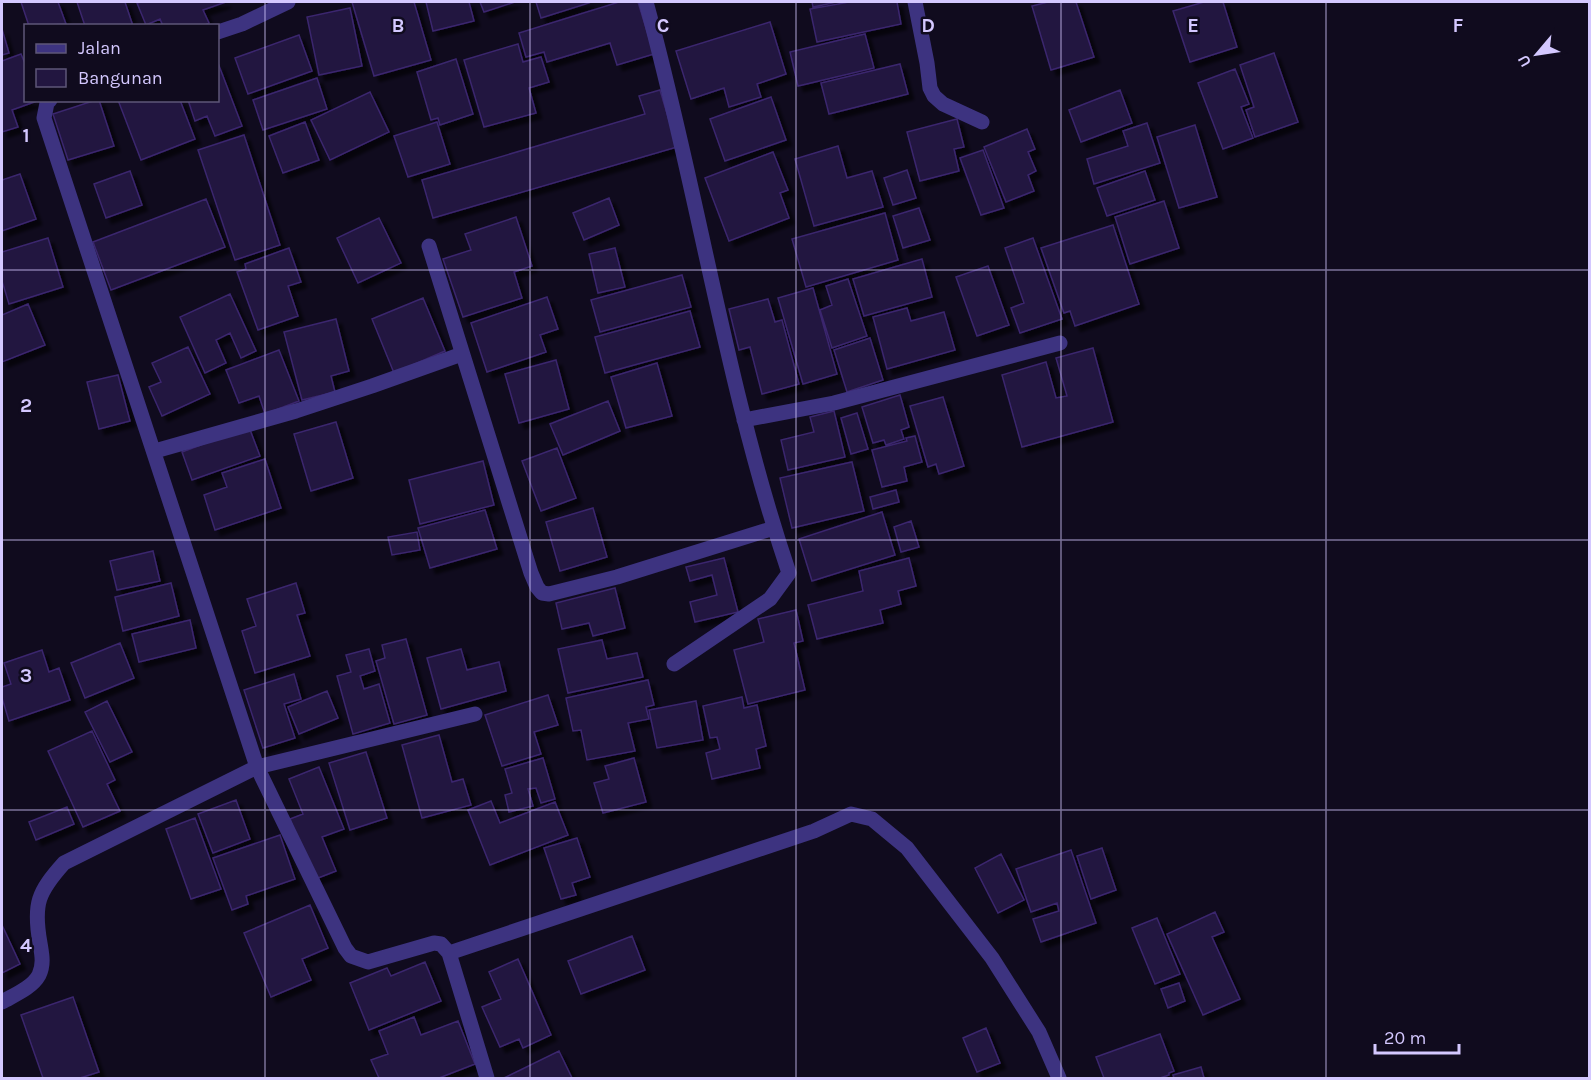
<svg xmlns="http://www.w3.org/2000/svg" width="1591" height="1080" font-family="Karla,sans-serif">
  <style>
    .building { fill: #221640; stroke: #3b266e; stroke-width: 1.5; filter: url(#shadow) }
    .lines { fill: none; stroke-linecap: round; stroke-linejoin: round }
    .minor { stroke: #3d3380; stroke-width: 15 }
    .grid { fill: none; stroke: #d4c8ff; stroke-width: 1.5; stroke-opacity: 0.55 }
    .grid-label { font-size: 20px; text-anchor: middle; font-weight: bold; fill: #d4c8ff; stroke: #100b1e; stroke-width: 5; stroke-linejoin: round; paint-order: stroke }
  </style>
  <defs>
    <filter id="shadow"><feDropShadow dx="5.5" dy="5.5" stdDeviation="1.5" flood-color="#0009"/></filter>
  </defs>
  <rect width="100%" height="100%" fill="#100b1e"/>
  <path class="building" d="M21,2H58L66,24L29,26Z
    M77,2H125L133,26H85Z
    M142,2H226L203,10L209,23L203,26H163L160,19L146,25L137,3Z
    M352,2H414L431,60L374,76Z
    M426,2H469L474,21L433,31Z
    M480,2H515L484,12Z
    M536,2H588L589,3L541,18Z
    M619,2H638L654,54L617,65L610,43L547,62L544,52L526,57L519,33Z
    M812,2H837L813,7Z
    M849,2H897L901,24L817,42L810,9Z
    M1048,2H1076L1094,57L1051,70L1032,6Z
    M1204,2H1223L1237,47L1190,62L1173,11Z
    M350,8L362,66L319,75L307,17Z
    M770,22L786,74L757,84L761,97L729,107L724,88L691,99L676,51Z
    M2,29L9,53L2,55Z
    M865,34L874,68L798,86L790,52Z
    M299,35L312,71L248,94L235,58Z
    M518,44L523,62L541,57L549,82L529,88L536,113L484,127L464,60Z
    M1274,53L1298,122L1255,137L1246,110L1254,107L1240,65Z
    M21,54L26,66V100L37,101L12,110L18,127L2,132V61Z
    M456,59L473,114L440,125L438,118L431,120L417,72Z
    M218,63L242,126L215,136L207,116L195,121L188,100H218Z
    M900,64L908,94L829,114L821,83Z
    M1235,69L1249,104L1241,107L1253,138L1223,149L1198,83Z
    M317,78L327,109L263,130L253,100Z
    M660,90L677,147L433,218L422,180L645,114L639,96Z
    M1120,90L1132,123L1081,142L1069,110Z
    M370,92L389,132L330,160L311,120Z
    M771,97L786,140L725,161L710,119Z
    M96,100H99L114,146L68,160L53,114Z
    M118,100H180L195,139L141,160Z
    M957,119L964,147L954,149L959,171L920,181L907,132Z
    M305,122L319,160L283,173L269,136Z
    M437,122L450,164L408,177L394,136Z
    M1147,123L1160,163L1094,184L1087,159L1128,146L1123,131Z
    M1195,125L1217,197L1179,208L1157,137Z
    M1027,129L1035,149L1028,152L1036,171L1028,175L1034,191L1006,202L984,147Z
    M244,135L280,245L235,260L198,150Z
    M838,146L847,178L872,171L883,207L814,226L795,159Z
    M983,150L1004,208L981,215L960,158Z
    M773,152L788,190L780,193L789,218L729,241L705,178Z
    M907,170L916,198L893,205L884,178Z
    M130,171L142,205L106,218L94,184Z
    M1145,171L1155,200L1107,216L1097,188Z
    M20,174L36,219L2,231V180Z
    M609,198L619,225L584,240L573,213Z
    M206,199L225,247L111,290L93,242Z
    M1164,201L1179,248L1130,264L1115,217Z
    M919,208L930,240L903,248L893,216Z
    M885,213L898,260L806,287L792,239Z
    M516,217L532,266L514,272L522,298L463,317L443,259L471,250L465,234Z
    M379,218L401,263L358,283L337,238Z
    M1113,225L1139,304L1075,326L1070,311L1064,313L1041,248Z
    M48,238L63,287L9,304L2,281V252Z
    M1033,238L1062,319L1020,333L1011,308L1024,303L1005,248Z
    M289,248L301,282L288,286L298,316L258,330L237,272L246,269L245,264Z
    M615,248L625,287L598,293L589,254Z
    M922,259L932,297L864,316L853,279Z
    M988,266L1009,325L977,336L956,277Z
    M682,275L691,307L600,332L591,300Z
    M848,279L867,336L832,348L820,310L832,305L826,286Z
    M813,288L837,374L803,384L778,298Z
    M230,294L256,351L241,358L230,333L216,340L226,363L205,373L180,317Z
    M547,297L558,329L540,335L546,352L487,372L471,323Z
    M423,298L445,351L394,373L372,319Z
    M768,299L775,322L782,320L799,384L762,394L750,347L739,350L729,309Z
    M28,304L45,345L2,362V315Z
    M907,308L911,321L944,312L955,350L887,369L873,317Z
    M690,311L700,347L605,373L595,337Z
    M336,319L349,371L331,376L335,392L302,400L284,332Z
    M870,338L883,380L847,392L834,350Z
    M188,347L210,394L162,416L149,387L161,382L152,363Z
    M1093,348L1113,422L1022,447L1002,375L1046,362L1056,398L1067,396L1056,358Z
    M279,350L299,401L265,414L259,396L239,403L226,370Z
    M556,360L569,409L519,423L505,374Z
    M657,363L672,416L626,428L611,377Z
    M118,375L130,421L99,429L87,382Z
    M900,395L909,427L901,430L904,439L886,445L884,440L873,443L862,407Z
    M943,397L964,466L939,474L936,464L928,467L910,406Z
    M608,401L620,431L563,455L550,424Z
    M834,411L845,457L788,470L781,440L814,432L810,417Z
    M857,413L868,449L851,454L841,418Z
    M336,422L353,478L311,491L294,434Z
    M249,427L260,456L192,480L182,452Z
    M915,436L922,462L904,467L907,481L882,487L872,450L907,441L906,438Z
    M557,448L576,498L541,511L522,461Z
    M265,459L281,508L215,530L204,495L227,487L222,473Z
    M483,461L494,505L420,524L409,480Z
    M852,462L864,511L792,528L780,478Z
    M896,490L899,502L873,509L870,497Z
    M593,508L607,557L560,571L546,522Z
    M485,510L497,549L430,568L418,528Z
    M882,512L895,555L812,581L799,539Z
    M911,521L919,547L901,552L894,527Z
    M417,532L420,550L392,555L388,537Z
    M153,551L160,581L117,590L110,561Z
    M724,558L738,612L695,622L690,602L717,595L712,575L690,581L686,567Z
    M909,558L916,586L898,591L901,604L880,610L883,623L817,639L808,605L863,591L859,571Z
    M171,583L179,616L123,631L115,597Z
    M296,583L305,613L297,615L310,656L255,673L242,631L256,626L247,599Z
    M615,588L625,628L593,636L589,623L562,629L556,603Z
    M796,610L803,641L794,643L805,690L748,704L734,650L764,642L758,619Z
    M190,620L196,648L139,662L132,634Z
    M406,639L427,715L394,724L376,661L385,658L382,645Z
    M602,640L607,659L637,653L643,677L568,693L558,649Z
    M120,643L134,678L85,698L71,663Z
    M369,649L375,671L360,676L364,689L379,684L390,723L353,734L337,676L351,672L346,655Z
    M461,649L467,670L499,662L506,691L441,709L427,658Z
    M42,650L49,672L59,668L70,700L9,721L2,698V687L11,684L4,663Z
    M294,674L301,699L284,704L295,738L263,748L244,690Z
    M648,680L654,705L646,707L649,719L628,723L635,751L587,760L581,730L573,731L566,698Z
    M327,691L338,718L299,734L288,707Z
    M548,695L558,725L534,732L541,754L502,766L485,715Z
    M742,697L744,708L757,705L766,746L756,749L760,768L712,779L706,753L720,749L717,737L710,738L703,706Z
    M107,701L132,752L110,762L85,712Z
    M696,701L703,740L657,748L649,710Z
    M92,731L115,780L107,784L120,811L83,827L48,751Z
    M439,735L452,782L463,779L471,805L422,818L402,745Z
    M366,752L387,818L350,830L329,763Z
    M543,758L555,799L541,803L536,788L528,789L533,806L509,812L505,795L512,793L505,769Z
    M634,758L646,802L603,813L594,783L609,779L605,766Z
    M319,767L344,829L322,837L336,871L313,880L290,819L303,814L289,779Z
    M236,800L250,839L213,853L198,814Z
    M491,801L500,823L555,802L568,835L490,865L468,810Z
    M67,807L74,824L36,840L29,822Z
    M195,818L221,889L191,899L166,829Z
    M280,835L295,879L246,896L248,904L232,910L213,858Z
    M577,838L590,877L572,883L576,895L561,899L544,848Z
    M1102,848L1116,890L1091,899L1077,856Z
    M1071,850L1096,923L1041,942L1033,919L1059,911L1057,903L1031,912L1016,869Z
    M1001,854L1024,900L998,913L975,868Z
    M310,905L328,948L302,959L311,980L271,997L244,933Z
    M1215,912L1224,932L1212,937L1240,999L1203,1015L1167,934Z
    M1157,918L1180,974L1155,984L1132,928Z
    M2,925L20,964L2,973Z
    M632,936L645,970L581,994L568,961Z
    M518,959L551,1035L523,1048L519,1039L500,1047L482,1007L501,999L489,972Z
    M425,962L441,1001L369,1030L350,983L387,968L391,976Z
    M1179,983L1185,1001L1168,1008L1161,989Z
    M73,997L99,1072L80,1078H43L21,1015Z
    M414,1017L421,1035L458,1021L475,1064L439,1078H379L371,1060L388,1054L379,1031Z
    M986,1028L1000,1063L977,1072L963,1038Z
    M1160,1034L1174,1071L1169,1073V1075L1160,1078H1104L1096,1057Z
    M559,1051L572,1078H504Z
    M1201,1067L1204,1078H1174L1173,1075Z"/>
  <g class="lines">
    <path class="minor" d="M646,2C698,191 726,387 789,573L770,599L674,664
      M915,2L927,63L930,88L934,96L943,104L982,122
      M218,32L242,24L288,2
      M50,100L47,103L44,118L257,767L345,948L351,956L368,962L434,943L441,944L449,953L487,1078
      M429,246L531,573L537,587L542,593L549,594L617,577L774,528
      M744,420L834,403L1060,343
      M155,451L296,411L372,386L462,354
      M449,953L814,831L851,814L872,819L907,848L992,958L1039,1032L1059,1078
      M2,1002C14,995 32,988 39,975C44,964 42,955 40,943C33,904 38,892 64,863L257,767L475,714"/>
  </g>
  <path class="grid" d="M265,2V1078M530,2V1078M796,2V1078M1061,2V1078M1326,2V1078M2,270H1590M2,540H1590M2,810H1590"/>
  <g class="grid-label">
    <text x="398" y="32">B</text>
    <text x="663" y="32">C</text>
    <text x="928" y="32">D</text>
    <text x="1193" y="32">E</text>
    <text x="1458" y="32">F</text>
    <text x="26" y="142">1</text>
    <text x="26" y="412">2</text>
    <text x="26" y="682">3</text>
    <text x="26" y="952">4</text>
  </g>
  <rect width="1591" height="1080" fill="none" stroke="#d4c8ff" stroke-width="6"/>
  <rect x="24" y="24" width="195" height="78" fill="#100b1e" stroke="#5e5778" stroke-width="1.5"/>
  <rect x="36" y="44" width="30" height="9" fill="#3d3380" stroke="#5e5778" stroke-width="1.5"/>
  <text x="78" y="54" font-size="18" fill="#d4c8ff">Jalan</text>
  <rect x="36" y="69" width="30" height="18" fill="#221640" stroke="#5e5778" stroke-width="1.5"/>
  <text x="78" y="84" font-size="18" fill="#d4c8ff">Bangunan</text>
  <g transform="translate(1537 54) rotate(241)" stroke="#100b1e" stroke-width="4.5" paint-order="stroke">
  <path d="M0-4.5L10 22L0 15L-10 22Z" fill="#d4c8ff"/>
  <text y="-9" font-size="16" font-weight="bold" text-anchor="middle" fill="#d4c8ff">U</text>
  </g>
  <path d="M1375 1044v9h84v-9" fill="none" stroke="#d4c8ff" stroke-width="3"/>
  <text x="1384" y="1044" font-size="18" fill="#d4c8ff" stroke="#100b1e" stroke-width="4.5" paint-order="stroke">20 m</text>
</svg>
